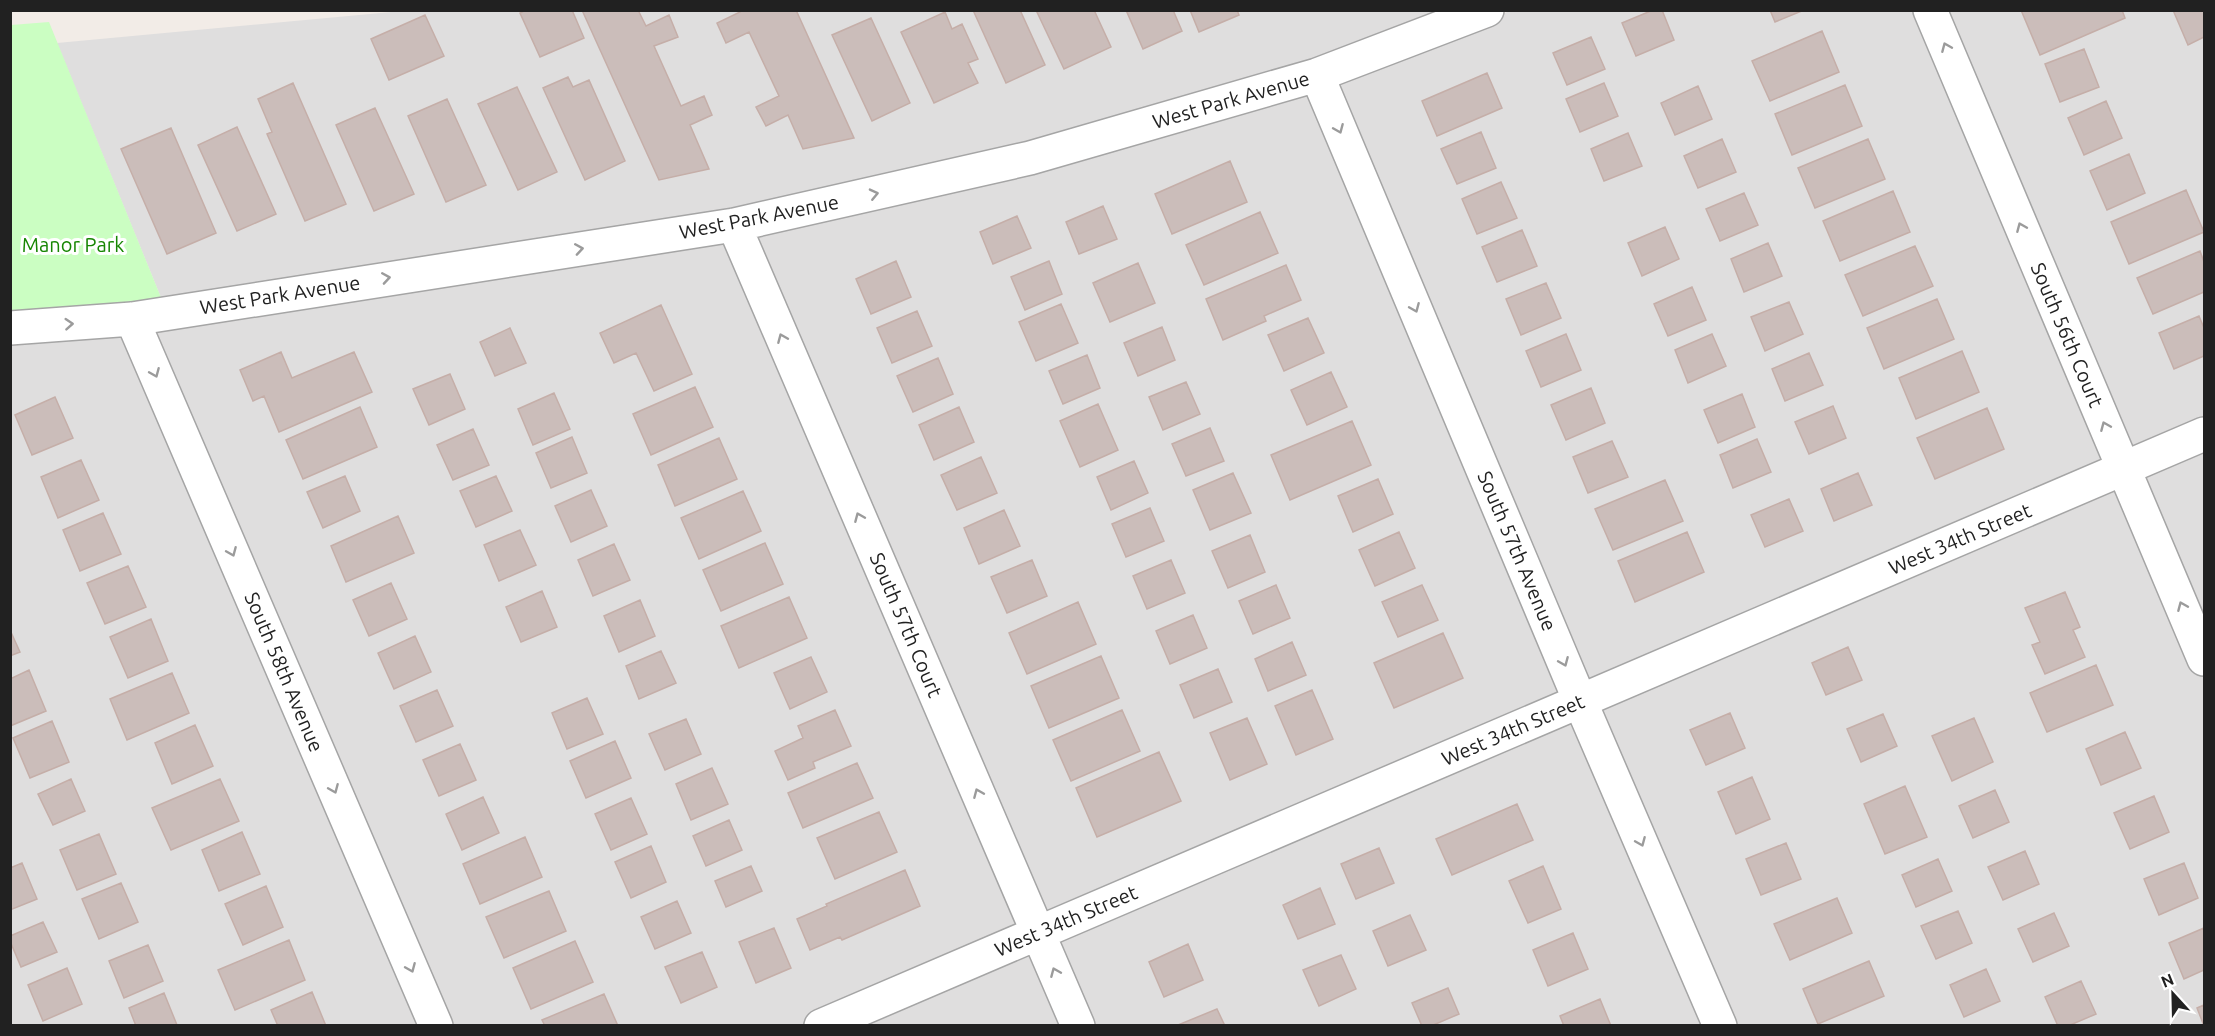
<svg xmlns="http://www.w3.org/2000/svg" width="2215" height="1036" font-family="Ubuntu,sans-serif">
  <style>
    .residential { fill: #dfdede }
    .park { fill: #cbfec2 }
    .building { fill: #cbbdba; stroke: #c5aea8; stroke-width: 1.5 }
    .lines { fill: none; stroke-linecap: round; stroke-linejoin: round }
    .street-casing { stroke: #a5a5a5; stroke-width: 36 }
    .street { stroke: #fff; stroke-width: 33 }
    .oneway { stroke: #9b9b9b }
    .labels { text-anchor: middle; stroke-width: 6; stroke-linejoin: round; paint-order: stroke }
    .street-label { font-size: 20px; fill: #212121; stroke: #fff }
    .park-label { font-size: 20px; fill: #178603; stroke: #fff }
  </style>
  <rect width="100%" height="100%" fill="#f2ece7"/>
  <path class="residential" d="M413,10L1452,11L1314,63L1024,147L750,210L162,300L57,43Z
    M1510,11H2204V1025L11,1026V338L443,281L1311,85Z"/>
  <path class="park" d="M49,22L162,300L11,314V25Z"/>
  <path class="building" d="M526,10H572L584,38L540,57L520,13Z
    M582,10H638L646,26L669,15L678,37L654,46L681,106L704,96L712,115L690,125L709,169L659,180Z
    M740,10H796L854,138L803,149L788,115L766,126L756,107L779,96L749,32L726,43L717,23L740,12Z
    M973,10H1020L1045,65L1006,83Z
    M1036,10H1094L1111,47L1064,69Z
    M1126,10H1173L1182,31L1143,49Z
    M1190,10H1237L1239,15L1199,32Z
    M1653,10H1662L1674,40L1636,56L1622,23Z
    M1770,10H1804L1775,22Z
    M2021,10H2122L2125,18L2040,55Z
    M2173,10H2204V37L2188,45Z
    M945,12L952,29L962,24L978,59L968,63L978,83L934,103L901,32Z
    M425,15L444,56L389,80L371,39Z
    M871,18L910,103L872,121L832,35Z
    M1822,31L1839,72L1770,101L1752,61Z
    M1591,37L1605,69L1567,85L1553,53Z
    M2084,49L2099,87L2060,102L2045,64Z
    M1487,73L1502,108L1437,136L1422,101Z
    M568,77L573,87L589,80L625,161L585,180L543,88Z
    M293,83L346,204L305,221L267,134L272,132L258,99Z
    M1604,83L1618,116L1580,132L1566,99Z
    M1845,85L1862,126L1792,155L1775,114Z
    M1698,86L1712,119L1675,135L1661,103Z
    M517,87L557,172L518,190L478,104Z
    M447,99L486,185L446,202L408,116Z
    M2106,101L2122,138L2084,155L2068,118Z
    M375,108L414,194L374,211L336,125Z
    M237,127L276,214L237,231L198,145Z
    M171,128L216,233L167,254L121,149Z
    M1481,132L1496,168L1457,184L1441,149Z
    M1628,133L1642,166L1604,181L1591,149Z
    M1722,139L1736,172L1698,188L1684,156Z
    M1868,139L1885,179L1815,208L1798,168Z
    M2129,154L2145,193L2107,210L2090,171Z
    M1230,161L1247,202L1172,234L1155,194Z
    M1501,182L1517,218L1477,234L1462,199Z
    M2186,190L2204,232L2129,264L2111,222Z
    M1893,191L1910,232L1840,261L1823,221Z
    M1744,193L1758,225L1720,241L1706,209Z
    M1103,206L1117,239L1079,254L1066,222Z
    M1260,212L1278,253L1204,285L1186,245Z
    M1017,216L1031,248L993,264L980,232Z
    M1665,227L1679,259L1642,276L1628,243Z
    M1522,230L1537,266L1497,282L1482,247Z
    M1768,243L1782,276L1744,292L1731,259Z
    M1915,246L1933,286L1863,316L1845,275Z
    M2200,251L2204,262V292L2153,314L2137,278Z
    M896,261L911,297L871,314L856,279Z
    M1049,261L1062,294L1025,310L1011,277Z
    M1138,263L1155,303L1110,322L1093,283Z
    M1286,265L1301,300L1264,316L1266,321L1223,340L1206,299Z
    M1546,283L1561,318L1521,335L1506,299Z
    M1692,287L1706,320L1668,336L1654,304Z
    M1937,299L1954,339L1884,369L1867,328Z
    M1789,302L1803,334L1765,351L1751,317Z
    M1061,304L1078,343L1036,361L1019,322Z
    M661,305L692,374L654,391L636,353L614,363L600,333Z
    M917,311L932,346L892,363L877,328Z
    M2199,316L2204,328V356L2174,369L2159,333Z
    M1308,318L1324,353L1284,371L1268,335Z
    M1162,327L1175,360L1138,376L1124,343Z
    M510,328L526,363L495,376L480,342Z
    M1566,334L1581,370L1541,387L1526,351Z
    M1712,334L1726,366L1688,383L1675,350Z
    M1962,351L1979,392L1916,419L1899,378Z
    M281,352L292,378L354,352L372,392L279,432L264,396L253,401L240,370Z
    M1809,353L1823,385L1785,401L1772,369Z
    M1087,355L1100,388L1063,404L1049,371Z
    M938,358L953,394L913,412L897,376Z
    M1331,372L1347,407L1307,425L1291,390Z
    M450,374L465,409L429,425L413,389Z
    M1186,382L1200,414L1163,430L1149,397Z
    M695,387L713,427L651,455L633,414Z
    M1591,388L1605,423L1566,440L1551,405Z
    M554,393L570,429L533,445L518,409Z
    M1742,394L1755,427L1718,443L1704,410Z
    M55,397L73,438L32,455L15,415Z
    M1098,404L1118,450L1080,467L1060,421Z
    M1833,406L1846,438L1809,454L1795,422Z
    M360,407L377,447L303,479L286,440Z
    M959,407L974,442L934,460L919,425Z
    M1987,408L2004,449L1935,479L1917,438Z
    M1352,421L1371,465L1290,500L1271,455Z
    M1210,428L1224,461L1186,476L1172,444Z
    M473,429L489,465L453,480L437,445Z
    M572,437L587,473L551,488L536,453Z
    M719,438L737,479L675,506L658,465Z
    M1757,439L1771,472L1733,488L1720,455Z
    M1612,441L1628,477L1588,493L1573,457Z
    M981,457L997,493L957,510L941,475Z
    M81,460L99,500L58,518L41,477Z
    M1134,461L1148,493L1111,510L1097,477Z
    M1233,473L1251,513L1210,530L1193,490Z
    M1858,473L1872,505L1834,521L1821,489Z
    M345,476L360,511L323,528L307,492Z
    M496,476L512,511L476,527L460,491Z
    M1378,479L1393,514L1353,532L1338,496Z
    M1665,480L1683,521L1613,550L1595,509Z
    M591,490L607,526L571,542L555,506Z
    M743,491L761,531L699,559L681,518Z
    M1789,499L1803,531L1765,547L1751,515Z
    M1150,508L1164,541L1126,557L1112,524Z
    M1004,510L1020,546L979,564L964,528Z
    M103,513L121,554L80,571L63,530Z
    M398,516L414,553L346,582L331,546Z
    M520,530L536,565L499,581L484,545Z
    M1399,532L1415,568L1375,586L1359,550Z
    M1687,532L1704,572L1635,602L1618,561Z
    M1250,535L1265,572L1228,588L1212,551Z
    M765,543L783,584L721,611L703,570Z
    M614,544L630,580L593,596L578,560Z
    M1032,560L1047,596L1007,613L991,577Z
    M1171,560L1185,593L1147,609L1133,576Z
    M128,566L146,607L105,624L87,583Z
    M391,583L407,619L369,636L353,600Z
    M1276,585L1290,618L1253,634L1239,601Z
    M1422,585L1438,620L1398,637L1382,602Z
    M542,591L557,627L521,642L506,607Z
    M2065,592L2080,627L2073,630L2085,657L2045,674L2032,645L2040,642L2025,608Z
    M789,597L807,638L739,668L721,626Z
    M640,600L655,636L619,652L604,616Z
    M1078,602L1096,644L1027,674L1009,633Z
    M1193,615L1207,648L1170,664L1156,631Z
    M151,619L168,661L128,678L110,637Z
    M10,630L20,652L10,656Z
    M1443,633L1463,678L1394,708L1374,663Z
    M415,636L431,672L394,689L378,653Z
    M1292,642L1306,675L1268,691L1255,659Z
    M1848,647L1862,680L1826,695L1812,663Z
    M661,651L676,683L639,699L626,666Z
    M1101,656L1119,698L1049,728L1031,686Z
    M811,657L827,692L790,709L774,673Z
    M2096,665L2113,705L2047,732L2030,693Z
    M1218,669L1232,702L1194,718L1180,685Z
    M29,670L46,711L10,726V679Z
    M172,673L189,713L127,740L110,699Z
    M437,690L453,726L416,742L400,706Z
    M1312,690L1333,739L1296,755L1275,706Z
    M587,698L603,734L567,749L552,713Z
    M835,710L851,746L813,762L815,768L788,780L775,751L803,738L798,726Z
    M1122,710L1140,751L1071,781L1053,740Z
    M1730,713L1745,748L1706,765L1690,730Z
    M1883,714L1897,746L1861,762L1847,729Z
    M1247,718L1267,764L1230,780L1210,733Z
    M1974,718L1993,762L1952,781L1932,736Z
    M686,719L701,754L665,770L649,734Z
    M52,721L69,762L30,778L13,738Z
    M195,725L213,766L172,784L155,743Z
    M2125,732L2141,768L2101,785L2086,749Z
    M615,741L631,778L586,798L570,761Z
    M460,744L476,780L439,796L423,760Z
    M1159,752L1181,801L1097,837L1076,788Z
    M857,763L873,798L803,828L788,793Z
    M712,768L728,804L691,820L676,784Z
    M1752,777L1770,819L1736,834L1718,792Z
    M71,779L85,811L53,825L38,794Z
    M220,779L239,821L171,850L152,808Z
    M1905,786L1927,837L1885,854L1864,804Z
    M1995,790L2009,822L1973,838L1959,806Z
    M2154,796L2169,832L2130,849L2114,813Z
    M483,797L499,833L462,850L446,814Z
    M631,798L647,834L611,850L595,814Z
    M1517,804L1533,840L1452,875L1436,839Z
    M879,812L897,852L835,879L817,838Z
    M729,820L742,850L706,866L693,836Z
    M242,832L260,874L219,891L202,850Z
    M99,834L116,874L77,890L60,850Z
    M525,837L542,877L480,904L463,864Z
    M1786,843L1801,879L1761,895L1746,859Z
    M651,846L666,882L631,898L615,862Z
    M1379,848L1394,883L1356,899L1341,864Z
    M2025,851L2039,884L2003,900L1988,867Z
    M1938,859L1952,891L1916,907L1902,875Z
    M22,863L37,899L10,910V868Z
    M2184,863L2198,898L2159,915L2144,879Z
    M751,866L762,891L726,907L715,881Z
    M1543,866L1561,909L1528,923L1509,881Z
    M905,870L920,906L842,940L840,937L810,950L797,919L827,906L826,904Z
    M121,883L138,922L99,939L82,899Z
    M266,886L283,927L243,945L225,904Z
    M1320,888L1335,924L1298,939L1283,905Z
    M549,891L566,931L504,958L486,917Z
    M1837,898L1852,933L1790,960L1774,924Z
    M677,901L691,933L655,949L641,917Z
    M1958,911L1972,943L1936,959L1921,926Z
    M2054,913L2069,946L2033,962L2018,929Z
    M1410,915L1426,950L1388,966L1373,931Z
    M43,922L57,952L21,967L10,941V936Z
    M774,928L791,968L756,983L739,942Z
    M2204,928V970L2184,979L2169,943Z
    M1573,933L1588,969L1548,986L1533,950Z
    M289,940L305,980L235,1010L218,970Z
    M575,941L593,982L531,1009L513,968Z
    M1188,944L1203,980L1164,997L1149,962Z
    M148,945L163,981L124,998L109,961Z
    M702,952L717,987L681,1003L665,967Z
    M1341,955L1356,989L1319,1006L1303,970Z
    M1869,961L1884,996L1818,1024L1803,989Z
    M67,968L82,1004L43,1021L28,985Z
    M1986,969L2000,1001L1964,1017L1950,985Z
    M2081,981L2096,1014L2068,1026H2058L2045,997Z
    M1448,988L1459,1014L1431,1026H1422L1412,1003Z
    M312,992L326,1026H278L271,1010Z
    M164,993L177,1025L136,1026L129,1008Z
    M604,994L618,1026H545L542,1020Z
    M1600,999L1611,1026H1564L1560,1016Z
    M2204,1005V1026L2197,1008Z
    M1217,1009L1225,1026H1178V1025Z"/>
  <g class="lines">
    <defs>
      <path id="street" d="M1930,10L2204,659
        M1317,75L1580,701L1720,1026
        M734,225L1078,1026
        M132,319L436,1026
        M10,328L132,319L734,225L1030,158L1317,75L1487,10
        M821,1026L2204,434"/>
    </defs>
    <use href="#street" class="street-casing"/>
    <use href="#street" class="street"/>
  </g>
  <defs><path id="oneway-chevron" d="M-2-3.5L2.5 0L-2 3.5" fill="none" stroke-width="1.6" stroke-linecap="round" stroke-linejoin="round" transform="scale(1.5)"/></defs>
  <g class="oneway">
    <use href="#oneway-chevron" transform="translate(1946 47) rotate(-113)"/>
    <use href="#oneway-chevron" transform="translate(1339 129) rotate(67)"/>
    <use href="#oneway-chevron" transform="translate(874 194) rotate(-13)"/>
    <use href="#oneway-chevron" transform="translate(2021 227) rotate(-113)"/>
    <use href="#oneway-chevron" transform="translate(579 249) rotate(-9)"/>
    <use href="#oneway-chevron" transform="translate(386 278) rotate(-9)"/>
    <use href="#oneway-chevron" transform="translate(1415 308) rotate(67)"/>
    <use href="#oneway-chevron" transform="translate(69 324) rotate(-4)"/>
    <use href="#oneway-chevron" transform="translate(782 338) rotate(-113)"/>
    <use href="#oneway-chevron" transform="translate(155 373) rotate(67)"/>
    <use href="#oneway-chevron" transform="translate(2105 426) rotate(-113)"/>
    <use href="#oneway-chevron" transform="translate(859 517) rotate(-113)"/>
    <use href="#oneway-chevron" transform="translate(232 552) rotate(67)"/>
    <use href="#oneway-chevron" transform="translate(2182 606) rotate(-113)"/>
    <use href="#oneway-chevron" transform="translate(1564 662) rotate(67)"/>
    <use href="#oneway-chevron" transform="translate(334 789) rotate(67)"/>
    <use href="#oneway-chevron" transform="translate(978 793) rotate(-113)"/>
    <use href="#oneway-chevron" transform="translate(1641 842) rotate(67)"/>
    <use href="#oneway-chevron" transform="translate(411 968) rotate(67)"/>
    <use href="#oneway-chevron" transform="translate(1055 972) rotate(-113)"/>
  </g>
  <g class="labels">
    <g class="street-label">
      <text transform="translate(1231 100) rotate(-16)" y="7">West Park Avenue</text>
      <text transform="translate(759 217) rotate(-11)" y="7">West Park Avenue</text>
      <text transform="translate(280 295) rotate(-9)" y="7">West Park Avenue</text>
      <text transform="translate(2067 335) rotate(67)" y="7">South 56th Court</text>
      <text transform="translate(1960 539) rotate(-23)" y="7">West 34th Street</text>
      <text transform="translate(1517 551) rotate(67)" y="7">South 57th Avenue</text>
      <text transform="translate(906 625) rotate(67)" y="7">South 57th Court</text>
      <text transform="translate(284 672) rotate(67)" y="7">South 58th Avenue</text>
      <text transform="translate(1513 730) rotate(-23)" y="7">West 34th Street</text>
      <text transform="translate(1066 921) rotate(-23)" y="7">West 34th Street</text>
    </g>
    <g class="park-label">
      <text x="73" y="252">Manor Park</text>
    </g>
  </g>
  <rect width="2215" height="1036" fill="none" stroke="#212121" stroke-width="24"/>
  <g transform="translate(2173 994) rotate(338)" stroke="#ffffff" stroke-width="4.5" paint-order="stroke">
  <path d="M0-4.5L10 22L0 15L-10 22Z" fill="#212121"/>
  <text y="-9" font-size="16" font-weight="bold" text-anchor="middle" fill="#212121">N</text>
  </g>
</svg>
